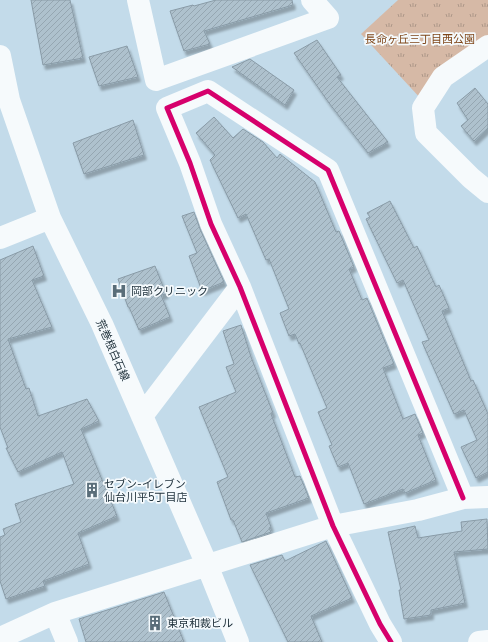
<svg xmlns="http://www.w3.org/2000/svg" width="488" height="642" font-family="'Nunito Sans','Noto Sans JP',sans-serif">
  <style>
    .grass { fill: url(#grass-tufts) }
    .building { fill: url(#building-hatch); stroke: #899ba7; filter: url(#shadow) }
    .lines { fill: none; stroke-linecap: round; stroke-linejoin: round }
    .minor { stroke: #f6fafc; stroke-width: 22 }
    .cycleway-casing { stroke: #f5fafd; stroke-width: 8 }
    .cycleway { stroke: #d6006c; stroke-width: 5 }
    .labels { text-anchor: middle; stroke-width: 3.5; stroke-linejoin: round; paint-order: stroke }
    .park-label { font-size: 11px; fill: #7f4619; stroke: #f5fafd }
    .poi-label { font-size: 11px; fill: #20323c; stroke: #f5fafd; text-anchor: start }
    .street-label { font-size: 11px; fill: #20323c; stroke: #f5fafd }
  </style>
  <defs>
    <pattern id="grass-tufts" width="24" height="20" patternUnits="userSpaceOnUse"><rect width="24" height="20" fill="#d6b9a6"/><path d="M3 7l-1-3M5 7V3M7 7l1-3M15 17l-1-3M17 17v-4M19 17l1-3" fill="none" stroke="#ad9788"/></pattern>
    <pattern id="building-hatch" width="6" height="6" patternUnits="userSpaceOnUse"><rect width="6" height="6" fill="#aec1cd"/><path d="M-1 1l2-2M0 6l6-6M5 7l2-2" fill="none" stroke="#95a6b1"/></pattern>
    <filter id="shadow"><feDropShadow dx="2.5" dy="4.5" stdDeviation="1" flood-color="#0004"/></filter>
  </defs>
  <rect width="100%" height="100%" fill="#c3dbea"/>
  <path class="grass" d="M398,0H488V36L422,100L361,34Z"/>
  <path class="building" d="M31,0H70L83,58L43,65Z
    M216,0H292L293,5L204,31L210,44L184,51L170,11L193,5L194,6Z
    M317,40L341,75L337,77L388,142L368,153L329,103L294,53Z
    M127,46L138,77L99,86L89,57Z
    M250,59L294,90L285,105L232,67Z
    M475,88L488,104V128L474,141L461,126L468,120L457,103Z
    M214,117L233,138L243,129L263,142L277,158L280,154L315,182L336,232L339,231L354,267L349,269L362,300L367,298L394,364L383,368L403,419L415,414L423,433L418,435L436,480L405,493L403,489L364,504L348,463L338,467L329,446L332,445L318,412L327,408L300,343L299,344L295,334L289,336L280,313L289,309L269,259L266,260L246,214L238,218L210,160L215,155L196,133Z
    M133,120L144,155L84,174L73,143Z
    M390,201L414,248L417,246L436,287L439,285L449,308L442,311L471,381L473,380L488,414V472L476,478L461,447L477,440L464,410L454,414L422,342L429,340L403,280L397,283L366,219L370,217L367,213Z
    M194,212L200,229L224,282L202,291L189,256L197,253L182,216Z
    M33,246L44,276L32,280L52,327L8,339L26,389L29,388L38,416L87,399L99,421L81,429L117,516L78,533L89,564L43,581L45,586L6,599L0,581V537L5,535L3,529L21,522L15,504L74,484L62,452L18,472L6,448H8L0,427V260Z
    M155,266L166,294L161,295L170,317L139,330L129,307H128L118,279Z
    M241,325L251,357L273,413L271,414L295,477L300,476L309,498L266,513L271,527L269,528L271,532L242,542L233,520H231L217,482L228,477L199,407L236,392L226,367L234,364L223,331Z
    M487,519L488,549L454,552L465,603L431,610V615L404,619L399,590H401L388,532L415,526L418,538L462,531L461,522Z
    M326,541L352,598L311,616L322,642H288L250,565L282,555L285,561Z
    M164,592L184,642H86L79,619Z"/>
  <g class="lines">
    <path class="minor" d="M138,0L156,80L328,18L312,0
      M488,46L443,77L423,108L426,133L471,178L488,192
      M0,56L9,100L50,218L102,324L207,565L238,642
      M0,238L50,218
      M142,416L240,287
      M55,613L67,642
      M0,638L55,613L333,526L418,510L463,498L488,497
      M391,642L380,624L333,526L240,287L211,224L190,163L167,108L208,91L328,170L463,498
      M479,642L488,641"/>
    <defs>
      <path id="cycleway" d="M391,642L380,624L333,526L240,287L211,224L190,163L167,108L208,91L328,170L463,498"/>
    </defs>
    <use href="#cycleway" class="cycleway-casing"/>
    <use href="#cycleway" class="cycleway"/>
  </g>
  <defs>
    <symbol id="hospital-bare" viewBox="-9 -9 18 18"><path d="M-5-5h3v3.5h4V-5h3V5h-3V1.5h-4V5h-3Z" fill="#596d79" stroke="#f5fafd" stroke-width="2.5" paint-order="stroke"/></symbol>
    <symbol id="building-bare" viewBox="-9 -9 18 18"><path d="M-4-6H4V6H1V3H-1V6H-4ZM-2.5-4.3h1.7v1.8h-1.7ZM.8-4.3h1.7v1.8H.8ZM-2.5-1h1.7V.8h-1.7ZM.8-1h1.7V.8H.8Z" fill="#596d79" stroke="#f5fafd" stroke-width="2.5" paint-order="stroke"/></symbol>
  </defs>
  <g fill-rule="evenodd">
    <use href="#hospital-bare" x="108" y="280" width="22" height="22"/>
    <use href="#building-bare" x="81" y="479" width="22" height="22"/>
    <use href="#building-bare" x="144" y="612" width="22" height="22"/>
  </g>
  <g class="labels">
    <g class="park-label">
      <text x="420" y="43">長命ヶ丘三丁目西公園</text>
    </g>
    <g class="poi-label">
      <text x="131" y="295">岡部クリニック</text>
      <text x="104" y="488">セブン-イレブン<tspan x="104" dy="13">仙台川平5丁目店</tspan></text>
      <text x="167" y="627">東京和裁ビル</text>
    </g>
    <g class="street-label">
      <text transform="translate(113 350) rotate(66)" y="4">荒巻根白石線</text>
    </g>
  </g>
</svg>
